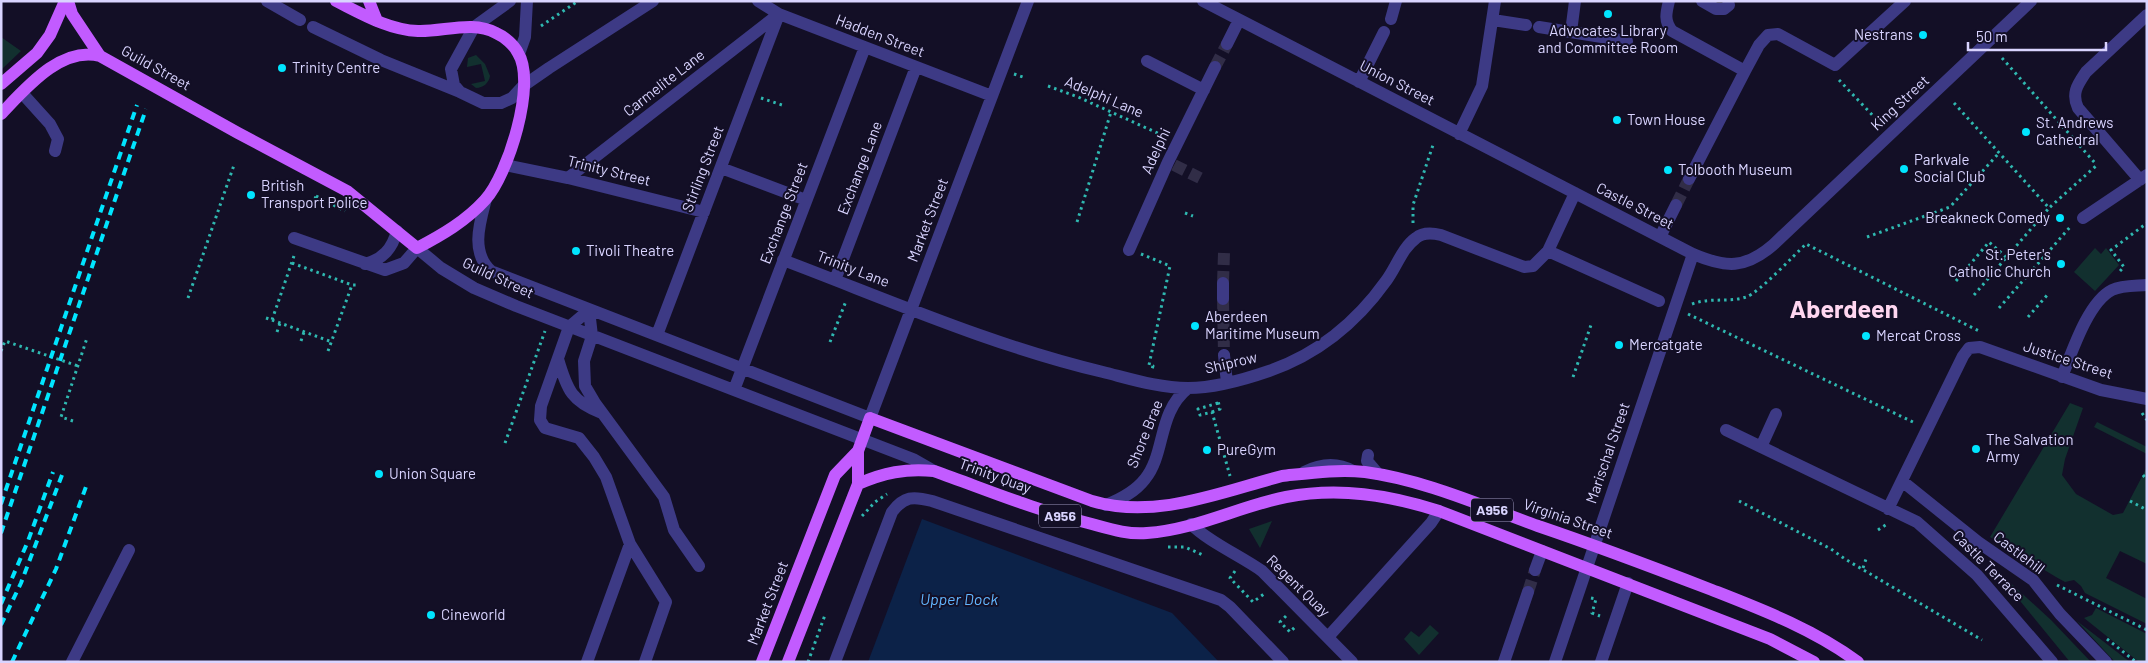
<svg xmlns="http://www.w3.org/2000/svg" width="2148" height="663" font-family="Barlow,sans-serif">
  <style>
    .green { fill: #12302f }
    .water { fill: #0c2248 }
    .lines { fill: none; stroke-linecap: round; stroke-linejoin: round }
    .minor-tunnel { stroke: #312d47; stroke-width: 12; stroke-dasharray: 12 6; stroke-linecap: butt }
    .path { stroke: #2fb8b0; stroke-width: 3; stroke-dasharray: 2.5 4; stroke-linecap: butt }
    .minor { stroke: #3d3a85; stroke-width: 12 }
    .major { stroke: #c25bff; stroke-width: 12 }
    .rail { stroke: #00e5ff; stroke-width: 4; stroke-dasharray: 8 6; stroke-linecap: butt }
    .poi-dot { fill: #00e5ff; stroke: #130f26; stroke-width: 2 }
    .labels { text-anchor: middle; stroke-width: 4; stroke-linejoin: round; paint-order: stroke }
    .shield { fill: #130f26; stroke: #9e99be; stroke-width: 1 }
    .shield-label { font-size: 14px; font-weight: bold; fill: #d9d4ff }
    .poi-label { font-size: 15px; fill: #d9d4ff; stroke: #130f26; text-anchor: start }
    .street-label { font-size: 15px; fill: #d9d4ff; stroke: #130f26 }
    .water-label { font-size: 16px; font-style: italic; fill: #62b6ff; stroke: #130f26 }
    .town-label { font-size: 25px; font-weight: bold; fill: #ffd6f0; stroke: #130f26 }
  </style>
  <rect width="100%" height="100%" fill="#130f26"/>
  <path class="green" d="M1,37L21,51L1,70Z
    M476,55L485,64L490,76C489,83 483,88 476,88L471,84L485,81L481,64L467,67L468,58Z
    M2095,248L2101,254L2106,248L2119,265L2095,291L2074,272Z
    M2070,403L2083,408L2065,459L2062,475L2076,494L2113,515L2123,513L2147,467V564L2120,551L2106,578L2147,599V624L2085,593L2081,586L2074,580L2065,582L2056,577L1990,537Z
    M2097,422L2147,447V454L2094,427Z
    M1272,521L1260,548L1249,529Z
    M1990,564L2051,620L2091,662H2070Z
    M2096,608L2147,634V662H2139L2084,618L2092,615Z
    M2077,621L2130,662H2115Z
    M1430,625L1439,633L1419,655L1404,639L1411,631L1419,637Z"/>
  <path class="water" d="M922,519L1172,613L1219,662H868Z"/>
  <g class="lines">
    <path class="minor-tunnel" d="M1215,67L1227,44
      M1174,165L1200,178
      M1676,205L1689,179
      M1223,283L1224,253
      M1223,299L1224,355
      M1528,592L1535,570"/>
    <path class="path" d="M541,26L578,1
      M2002,58L2095,163
      M1014,74L1023,77
      M1839,80L1878,121
      M1048,86L1078,97L1164,136
      M761,98L782,105
      M1954,103L2049,208L2097,165
      M316,196L345,211
      M313,205L316,196
      M1185,213L1193,216
      M1077,222L1111,112
      M1413,223V205L1434,142
      M1867,237L1950,207L1999,153
      M1141,254L1170,266L1149,365L1153,366L1152,369
      M292,263L352,285H358
      M2120,271L2124,267L2111,250L2147,223
      M1956,281L1989,242L2006,257
      M1974,295L2049,208
      M188,298L234,165
      M1692,304C1711,297 1728,303 1746,297C1759,293 1794,255 1806,244L1979,331
      M1999,308L2071,226
      M1688,314L1915,423
      M2028,317L2049,293
      M266,318L272,320L295,253
      M272,320L332,342
      M277,332L280,323
      M301,341L304,332
      M830,342L846,301
      M1,351L5,341L78,366
      M328,351L352,285
      M1573,377L1591,325
      M1218,403L1198,409L1200,415L1212,412L1230,476
      M1212,412L1220,409L1218,401
      M2142,413L2147,420
      M73,421L61,417L87,338
      M505,443L545,331
      M2143,475L2147,480
      M1739,501L1831,549L1845,559L1982,640
      M2130,501L2147,510
      M862,516L875,502L887,494
      M1878,530L1887,524
      M1168,547H1185L1203,555
      M1863,568L1867,556
      M1235,571L1230,578L1253,602L1264,594
      M2057,585L2147,630
      M1591,598L1596,599L1592,613L1600,616
      M1286,616L1280,622L1290,632L1296,626
      M2107,639L2136,662
      M808,662L825,615"/>
    <path class="minor" d="M267,1L300,20
      M510,1L474,27L451,69L454,85L460,92L483,103H501L512,98L523,86L549,68L653,1
      M758,1L779,14L992,96
      M1203,1L1693,254C1726,268 1745,269 1773,245L2031,1
      M1669,1C1666,13 1664,21 1672,31L1745,71L1759,45L1768,35L1778,34L1835,65L1905,1
      M1702,1L1716,9H1724L1729,5
      M1391,19L1396,1
      M1493,20L1526,25
      M313,27L381,60L460,92
      M1539,27L1627,41
      M1571,32L1575,1
      M1227,44L1239,20
      M519,54L525,37L527,1
      M1147,61L1204,90
      M1359,82L1384,32
      M22,93L50,124L58,139L55,151
      M1459,134L1482,86L1495,1
      M505,165L568,178L704,212
      M721,168L806,200
      M568,178L779,14
      M1689,179L1745,71
      M2140,180L2078,108C2071,93 2078,84 2086,72L2147,15
      M486,199C480,222 470,252 491,271L870,418L1028,1
      M2083,218L2147,175
      M1660,237L1676,205
      M294,238L385,270L404,263L417,248L441,268L474,288L516,306L913,459L934,471
      M1129,250L1168,162L1215,67
      M1548,251L1659,301
      M783,260C889,300 993,346 1103,372C1131,379 1159,388 1188,388C1215,388 1243,380 1269,371C1318,354 1356,323 1386,281C1396,268 1402,248 1416,238C1423,232 1433,233 1441,235L1524,267L1533,266L1548,251L1575,193
      M365,264C383,259 392,249 397,231
      M835,280L916,67
      M1223,299V283
      M589,310L569,327L541,406L540,420L545,428L579,438L594,457L606,477L630,544L666,602L645,662
      M589,310L592,336L584,361L585,386L595,403L664,497L674,530L699,566
      M657,335L779,14
      M1224,355L1227,383
      M558,359C567,390 572,402 602,413
      M2062,377C2072,352 2088,302 2112,290C2122,285 2136,286 2147,285
      M734,390L865,47
      M1726,430L1917,522L1977,575L2052,662
      M1761,447L1776,414
      M1368,455L1367,461L1378,474
      M1304,472C1320,464 1337,462 1353,471
      M1902,481L1978,542L2033,580L2060,614L2106,662
      M1106,505C1121,499 1135,492 1145,479C1166,453 1157,413 1188,388
      M1888,509L1963,356L1969,348L1980,347L2101,390L2147,399
      M1191,524C1207,541 1241,556 1262,571L1352,662
      M1535,570L1542,551
      M1328,637L1431,523L1439,511
      M72,662L129,550
      M587,662L630,544
      M835,662L892,512C904,496 913,496 932,501L1221,600L1230,607L1283,662
      M1504,662L1528,592
      M1555,662L1693,254
      M1601,662L1628,583"/>
    <path class="major" d="M68,1L72,14L100,56
      M369,1L377,21
      M1,84L37,53L50,35L65,1
      M1,114C26,88 61,46 100,56L238,133L347,191L417,248C442,235 466,221 485,200C508,175 537,83 518,53C514,45 505,37 496,33C473,20 443,32 418,31C389,30 362,14 336,1
      M858,484C883,473 906,468 934,471C985,489 1035,510 1088,523C1107,528 1127,535 1147,533C1195,530 1240,506 1286,497C1339,487 1389,495 1439,511L1770,639L1814,662
      M762,662L835,475L858,451
      M788,662L858,484V451L870,418L1092,501C1155,520 1221,492 1282,476C1310,473 1338,469 1365,472C1425,480 1482,506 1538,526C1597,546 1655,568 1712,590C1763,610 1813,629 1858,662"/>
    <path class="rail" d="M1,504L137,105
      M1,533L146,109
      M1,604L28,541L53,472
      M1,625L21,583L62,475
      M12,662L56,569L87,484"/>
  </g>
  <g class="poi-dot">
    <circle cx="1608" cy="14" r="5"/>
    <circle cx="1923" cy="35" r="5"/>
    <circle cx="282" cy="68" r="5"/>
    <circle cx="1617" cy="120" r="5"/>
    <circle cx="2026" cy="132" r="5"/>
    <circle cx="1904" cy="169" r="5"/>
    <circle cx="1668" cy="170" r="5"/>
    <circle cx="251" cy="195" r="5"/>
    <circle cx="2060" cy="218" r="5"/>
    <circle cx="576" cy="251" r="5"/>
    <circle cx="2061" cy="264" r="5"/>
    <circle cx="1195" cy="326" r="5"/>
    <circle cx="1866" cy="336" r="5"/>
    <circle cx="1619" cy="345" r="5"/>
    <circle cx="1976" cy="449" r="5"/>
    <circle cx="1207" cy="450" r="5"/>
    <circle cx="379" cy="474" r="5"/>
    <circle cx="431" cy="615" r="5"/>
  </g>
  <g class="labels">
    <g class="shield">
      <rect x="1471" y="498.5" width="42" height="23" rx="4"/>
      <rect x="1039" y="504.5" width="42" height="23" rx="4"/>
    </g>
    <g class="shield-label">
      <text x="1492" y="515">A956</text>
      <text x="1060" y="521">A956</text>
    </g>
    <g class="poi-label">
      <text x="1608" y="36" text-anchor="middle">Advocates Library<tspan x="1608" dy="17">and Committee Room</tspan></text>
      <text x="1913" y="40" text-anchor="end">Nestrans</text>
      <text x="292" y="73">Trinity Centre</text>
      <text x="1627" y="125">Town House</text>
      <text x="2036" y="128">St. Andrews<tspan x="2036" dy="17">Cathedral</tspan></text>
      <text x="1914" y="165">Parkvale<tspan x="1914" dy="17">Social Club</tspan></text>
      <text x="1678" y="175">Tolbooth Museum</text>
      <text x="261" y="191">British<tspan x="261" dy="17">Transport Police</tspan></text>
      <text x="2050" y="223" text-anchor="end">Breakneck Comedy</text>
      <text x="586" y="256">Tivoli Theatre</text>
      <text x="2051" y="260" text-anchor="end">St. Peter's<tspan x="2051" dy="17">Catholic Church</tspan></text>
      <text x="1205" y="322">Aberdeen<tspan x="1205" dy="17">Maritime Museum</tspan></text>
      <text x="1876" y="341">Mercat Cross</text>
      <text x="1629" y="350">Mercatgate</text>
      <text x="1986" y="445">The Salvation<tspan x="1986" dy="17">Army</tspan></text>
      <text x="1217" y="455">PureGym</text>
      <text x="389" y="479">Union Square</text>
      <text x="441" y="620">Cineworld</text>
    </g>
    <g class="street-label">
      <text transform="translate(880 36) rotate(21)" y="5">Hadden Street</text>
      <text transform="translate(156 68) rotate(29)" y="5">Guild Street</text>
      <text transform="translate(664 83) rotate(-38)" y="5">Carmelite Lane</text>
      <text transform="translate(1397 83) rotate(27)" y="5">Union Street</text>
      <text transform="translate(1104 97) rotate(23)" y="5">Adelphi Lane</text>
      <text transform="translate(1900 103) rotate(-43)" y="5">King Street</text>
      <text transform="translate(1156 151) rotate(-65)" y="5">Adelphi</text>
      <text transform="translate(860 168) rotate(-69)" y="5">Exchange Lane</text>
      <text transform="translate(703 169) rotate(-69)" y="5">Stirling Street</text>
      <text transform="translate(609 171) rotate(14)" y="5">Trinity Street</text>
      <text transform="translate(1635 206) rotate(27)" y="5">Castle Street</text>
      <text transform="translate(784 213) rotate(-69)" y="5">Exchange Street</text>
      <text transform="translate(928 220) rotate(-69)" y="5">Market Street</text>
      <text transform="translate(853 269) rotate(21)" y="5">Trinity Lane</text>
      <text transform="translate(498 278) rotate(25)" y="5">Guild Street</text>
      <text transform="translate(2068 360) rotate(18)" y="5">Justice Street</text>
      <text transform="translate(1231 363) rotate(-13)" y="5">Shiprow</text>
      <text transform="translate(1145 434) rotate(-68)" y="5">Shore Brae</text>
      <text transform="translate(1608 453) rotate(-71)" y="5">Marischal Street</text>
      <text transform="translate(995 476) rotate(20)" y="5">Trinity Quay</text>
      <text transform="translate(1568 519) rotate(19)" y="5">Virginia Street</text>
      <text transform="translate(2019 553) rotate(37)" y="5">Castlehill</text>
      <text transform="translate(1988 566) rotate(45)" y="5">Castle Terrace</text>
      <text transform="translate(1298 586) rotate(44)" y="5">Regent Quay</text>
      <text transform="translate(768 603) rotate(-69)" y="5">Market Street</text>
    </g>
    <g class="water-label">
      <text x="959" y="605">Upper Dock</text>
    </g>
    <g class="town-label">
      <text x="1844" y="318">Aberdeen</text>
    </g>
  </g>
  <rect width="2148" height="663" fill="none" stroke="#d9d4ff" stroke-width="5"/>
  <path d="M1968 42v8h138v-8" fill="none" stroke="#d9d4ff" stroke-width="2.5"/>
  <text x="1976" y="42" font-size="15" fill="#d9d4ff" stroke="#130f26" stroke-width="4" paint-order="stroke">50 m</text>
</svg>
